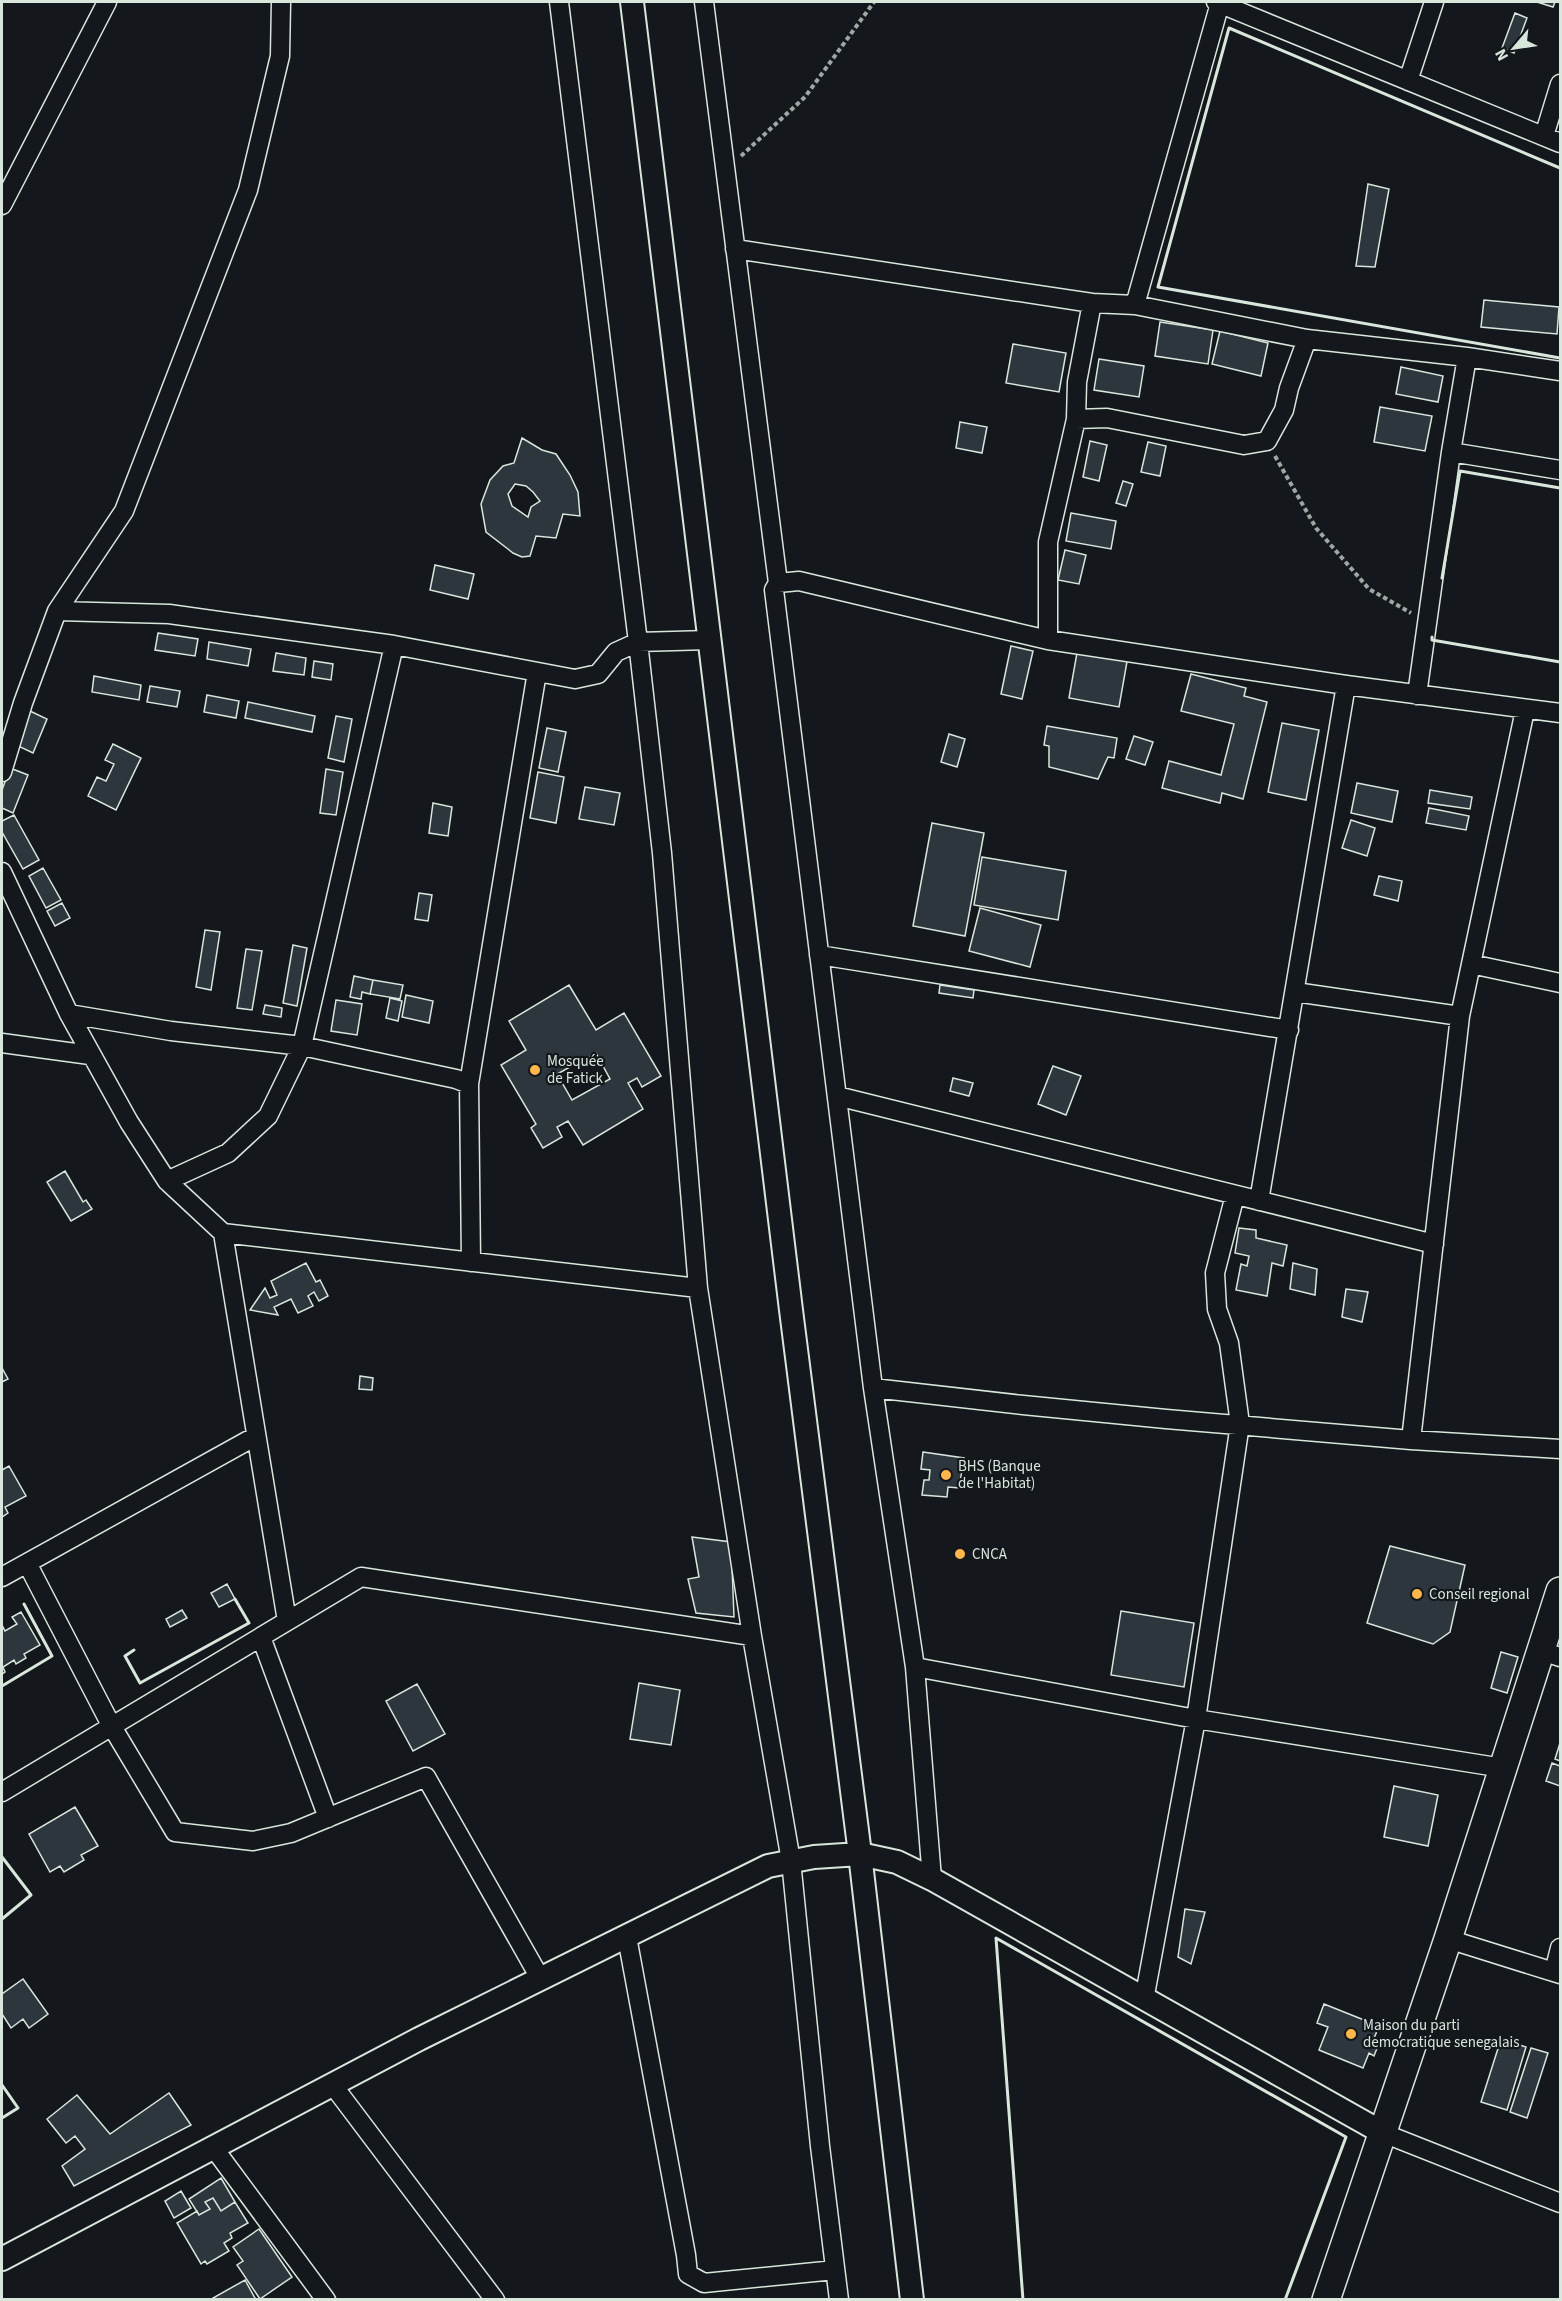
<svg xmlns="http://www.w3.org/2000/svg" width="1562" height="2301" font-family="'Source Sans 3',sans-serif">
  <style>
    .building { fill: #2c363c; stroke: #d8e6dc; stroke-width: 1.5; fill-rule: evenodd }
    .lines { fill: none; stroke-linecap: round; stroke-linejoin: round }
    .minor-casing { stroke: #d8e6dc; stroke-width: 21 }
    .tertiary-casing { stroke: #d8e6dc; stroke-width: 26 }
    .primary-casing { stroke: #d8e6dc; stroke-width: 30 }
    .path { stroke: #9da8a2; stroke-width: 4; stroke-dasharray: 4.5 3; stroke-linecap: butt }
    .minor { stroke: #14181c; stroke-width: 18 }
    .tertiary { stroke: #14181c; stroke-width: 22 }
    .primary { stroke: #14181c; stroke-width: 27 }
    .wall { stroke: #d8e6dc; stroke-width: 3 }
    .poi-dot { fill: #ffb74d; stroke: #14181c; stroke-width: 2 }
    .labels { text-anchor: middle; stroke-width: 4.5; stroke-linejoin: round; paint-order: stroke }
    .poi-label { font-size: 15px; fill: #d8e6dc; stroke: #14181c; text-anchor: start }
  </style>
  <rect width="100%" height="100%" fill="#14181c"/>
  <path class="building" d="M1537,2H1555L1553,7Z
    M1515,13L1527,18L1514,53L1502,48Z
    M1368,184L1389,189L1375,267L1356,266Z
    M1484,300L1559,307L1557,334L1481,327Z
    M1160,322L1213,330L1208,364L1155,356Z
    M1220,331L1268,343L1261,376L1212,364Z
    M1013,344L1066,353L1059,392L1006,383Z
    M1099,359L1144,366L1139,397L1094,390Z
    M1401,367L1443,376L1438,402L1396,394Z
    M1380,407L1432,416L1425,451L1374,442Z
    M960,422L987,427L982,453L956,448Z
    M522,438L542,450L556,454L570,475L578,492L580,516L563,514L556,538L536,536L530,556L522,557L513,553L486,532L481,504L490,480L503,466L514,463ZM515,484L526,486L533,492L540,501L531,507L528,517L512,506L508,494Z
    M1090,441L1107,445L1099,481L1083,477Z
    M1148,442L1166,446L1160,476L1141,472Z
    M1123,481L1133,484L1126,506L1116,503Z
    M1071,513L1116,521L1111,549L1066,541Z
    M1065,550L1086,555L1079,584L1058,580Z
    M435,565L474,574L468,599L430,590Z
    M158,633L198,639L195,656L155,650Z
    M209,642L251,649L248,666L207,659Z
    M1011,646L1033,651L1022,699L1001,694Z
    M1078,647L1128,656L1119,707L1069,698Z
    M276,653L306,658L304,675L273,671Z
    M314,661L333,664L331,680L312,677Z
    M1191,674L1246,688L1244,696L1267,702L1243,799L1222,793L1220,803L1162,788L1169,761L1221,775L1234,724L1181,711Z
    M94,676L141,685L139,700L92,692Z
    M150,686L180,691L177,707L147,702Z
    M207,695L239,701L236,718L204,712Z
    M248,702L315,716L312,732L245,718Z
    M30,711L47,719L33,753L16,745Z
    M336,716L352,719L344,762L328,758Z
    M1282,723L1319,730L1306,800L1268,792Z
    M1047,726L1117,738L1114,758L1108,757L1098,779L1049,767V746L1044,745Z
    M547,728L566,732L558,772L539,768Z
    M949,734L965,739L957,767L941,762Z
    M1134,736L1153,742L1145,765L1126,759Z
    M113,744L141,758L116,810L88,796L97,777L106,781L114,764L105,760Z
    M10,768L28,775L13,813L2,808V790Z
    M326,769L343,772L336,815L320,813Z
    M538,772L564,777L556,823L530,818Z
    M1357,783L1398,791L1392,822L1351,813Z
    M585,787L620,793L614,825L579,819Z
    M1430,790L1472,797L1470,809L1428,803Z
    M433,803L452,807L448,836L429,833Z
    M1429,808L1469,816L1466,830L1426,823Z
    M14,815L39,860L23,869L2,832V821Z
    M1351,820L1375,828L1367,856L1342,848Z
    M932,823L984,833L965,936L913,926Z
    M982,857L1066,871L1058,920L974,905Z
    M43,868L61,900L46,908L29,876Z
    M1379,876L1402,881L1398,901L1374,895Z
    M419,893L432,895L428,921L415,919Z
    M62,903L70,918L55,926L47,911Z
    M980,908L1041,925L1030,967L969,951Z
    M205,930L220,932L211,990L196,987Z
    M293,945L307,948L297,1006L283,1003Z
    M246,949L262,951L252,1010L237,1008Z
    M354,976L373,980L370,994L362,992L361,999L350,997Z
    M373,980L403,985L400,999L370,994Z
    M569,985L596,1030L624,1013L661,1076L642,1087L637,1078L628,1083L643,1109L583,1145L568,1121L557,1127L562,1137L543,1148L531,1128L536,1124L501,1065L526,1050L509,1021ZM596,1053L610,1079L572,1100L557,1074Z
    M940,985L974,990L973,998L939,993Z
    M406,995L433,1001L429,1023L402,1017Z
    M390,998L402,1001L398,1021L386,1018Z
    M336,1000L362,1004L357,1035L331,1031Z
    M265,1005L282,1008L281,1017L263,1014Z
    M1053,1066L1081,1076L1066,1115L1038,1104Z
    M953,1078L973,1083L969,1096L950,1091Z
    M65,1171L83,1202L86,1200L92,1209L71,1221L47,1182Z
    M1239,1228L1256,1230V1238L1287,1245L1283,1266L1272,1263L1267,1296L1236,1290L1241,1264L1247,1266L1249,1256L1235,1253Z
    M306,1263L316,1282L320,1280L328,1296L319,1301L314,1292L308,1296L313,1306L298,1313L291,1299L274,1307L278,1315L250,1310L265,1288L270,1298L277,1295L271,1281Z
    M1293,1263L1317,1269L1315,1295L1290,1289Z
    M1346,1289L1368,1292L1362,1322L1342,1317Z
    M2,1368L8,1379L2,1382Z
    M360,1376L373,1378L372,1390L359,1389Z
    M923,1452L964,1458L959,1488L948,1487L947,1497L922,1495L924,1480H929L930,1470L921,1469Z
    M9,1466L26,1496L5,1507L8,1513L2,1517V1470Z
    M692,1537L731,1542L734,1617L696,1613L688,1579L699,1577Z
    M1390,1546L1465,1565L1450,1632L1433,1644L1367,1623Z
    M227,1584L235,1599L219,1607L211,1593Z
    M182,1610L187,1618L170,1627L166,1619Z
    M1121,1611L1194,1623L1184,1687L1111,1675Z
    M21,1612L40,1645L24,1654L26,1658L16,1664L14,1660L3,1667L5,1672L2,1674V1625L5,1631L17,1624L12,1617Z
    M1501,1652L1518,1657L1507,1693L1491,1688Z
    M639,1683L680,1690L671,1745L630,1739Z
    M417,1684L445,1734L413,1751L386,1701Z
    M1560,1743V1761L1555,1759Z
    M1552,1763L1560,1766V1786L1546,1781Z
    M1394,1786L1438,1795L1428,1846L1384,1837Z
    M75,1807L98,1846L81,1855L84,1860L64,1872L60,1866L50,1872L29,1834Z
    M1185,1909L1205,1912L1191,1964L1178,1957Z
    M23,1979L48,2014L29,2028L23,2019L11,2028L2,2014V1994Z
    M1324,2004L1379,2026L1373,2041L1379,2043L1374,2056L1369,2053L1363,2068L1319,2050L1328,2027L1317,2023Z
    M1501,2039L1526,2047L1507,2110L1481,2102Z
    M1531,2048L1548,2053L1527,2118L1510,2112Z
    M169,2093L191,2125L74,2186L62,2166L85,2149L75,2136L66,2143L47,2119L77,2095L110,2134Z
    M221,2178L235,2202L221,2211L213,2198L205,2202L210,2209L199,2215L189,2199Z
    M181,2191L191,2208L174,2218L165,2201Z
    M213,2198L221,2211L235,2202L248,2223L230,2233L232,2238L224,2243L229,2251L207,2264L205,2261L201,2264L177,2223L197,2211L199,2215L210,2209L205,2202Z
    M259,2229L292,2277L260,2299L237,2265L243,2261L233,2247Z
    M245,2280L256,2300H214L213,2298Z"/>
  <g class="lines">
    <defs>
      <path id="minor" d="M559,2L638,642L662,853L698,1288L752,1636L791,1861L820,2146L839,2300
        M704,2L778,583L774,590L873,1388L915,1667L932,1879
        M1216,2L1560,143
        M1408,81L1434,2
        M1544,136L1560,84
        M2,205L107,2
        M735,249L1092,303
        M1135,305L1220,3
        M1076,419L1077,382L1092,303L1135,305L1307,339L1467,357L1560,371
        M1451,452L1560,470
        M778,583L799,581L1048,640L1346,685L1560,713
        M57,611L169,614L394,645L575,679L598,674L616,652L638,642L709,640
        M1048,640V542L1076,419L1107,418L1244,445L1267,441L1284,410L1289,388L1307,339
        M1417,695L1451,452L1467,357
        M2,772L23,703L57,611L124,511L248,190L280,56L281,2
        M2,872L69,1014L129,1122L167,1181L223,1233L698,1288
        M819,955L1289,1030
        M1471,964L1560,983
        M1295,992L1460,1016
        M69,1014L171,1031L302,1046L456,1079L469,1084
        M2,1043L90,1055
        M837,1096L1434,1244
        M167,1181L228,1153L268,1116L302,1046L394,645
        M1235,1195L1215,1273L1217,1309L1229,1343L1240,1424L1196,1719L1503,1768
        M1259,1201L1346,685
        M223,1233L287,1621
        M471,1262L469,1084L537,672
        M873,1388L1023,1405L1166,1419L1411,1440L1560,1449
        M1411,1440L1460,1016L1525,710
        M27,1563L111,1725L175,1832L253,1841L291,1833L426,1777L540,1978
        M2,1577L256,1436
        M261,1637L328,1818
        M1541,1651L1560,1657
        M915,1667L1196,1719L1144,2000
        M2,1792L361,1577L752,1636
        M627,1937L686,2255L688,2274L704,2283L835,2270
        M1448,1939L1560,1974
        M1554,1972L1560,1948
        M332,2084L495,2300
        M1383,2133L1560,2203
        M213,2147L326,2300"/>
      <path id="tertiary" d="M632,2L791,1310L860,1854L912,2300
        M2,2259L419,2039L768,1866L814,1857L860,1854L897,1862L932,1879L1383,2133"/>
      <path id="primary" d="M1326,2300L1448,1939L1560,1591"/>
    </defs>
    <use href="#minor" class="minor-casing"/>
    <use href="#tertiary" class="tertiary-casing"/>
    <use href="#primary" class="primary-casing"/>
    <path class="path" d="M741,156L805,97L874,2
      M1275,456L1316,528L1369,589L1411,613"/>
    <use href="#minor" class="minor"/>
    <use href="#tertiary" class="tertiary"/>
    <use href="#primary" class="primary"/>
    <path class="wall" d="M1560,168L1229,28L1158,287L1560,358
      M1442,578L1460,471L1560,488
      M1432,637V640L1560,662
      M134,1650L125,1656L140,1683L249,1623L235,1599
      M2,1686L52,1656L24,1604
      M2,1857L31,1895L2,1919
      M2,2085L18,2108L2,2118
      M1023,2300L996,1938L1346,2137L1285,2300"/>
  </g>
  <g class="poi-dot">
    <circle cx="535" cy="1070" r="6"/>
    <circle cx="946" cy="1475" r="6"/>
    <circle cx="960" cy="1554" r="6"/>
    <circle cx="1417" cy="1594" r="6"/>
    <circle cx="1351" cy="2034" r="6"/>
  </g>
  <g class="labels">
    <g class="poi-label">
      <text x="547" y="1066">Mosquée<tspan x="547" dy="17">de Fatick</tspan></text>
      <text x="958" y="1471">BHS (Banque<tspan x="958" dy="17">de l'Habitat)</tspan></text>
      <text x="972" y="1559">CNCA</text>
      <text x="1429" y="1599">Conseil regional</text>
      <text x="1363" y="2030">Maison du parti<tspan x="1363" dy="17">democratique senegalais</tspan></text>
    </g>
  </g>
  <rect width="1562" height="2301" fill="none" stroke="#d8e6dc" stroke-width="6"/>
  <g transform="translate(1514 48) rotate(241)" stroke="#14181c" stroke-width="4.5" paint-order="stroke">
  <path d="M0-4.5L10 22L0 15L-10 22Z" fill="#d8e6dc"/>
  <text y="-9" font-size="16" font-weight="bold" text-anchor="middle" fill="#d8e6dc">N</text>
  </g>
</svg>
